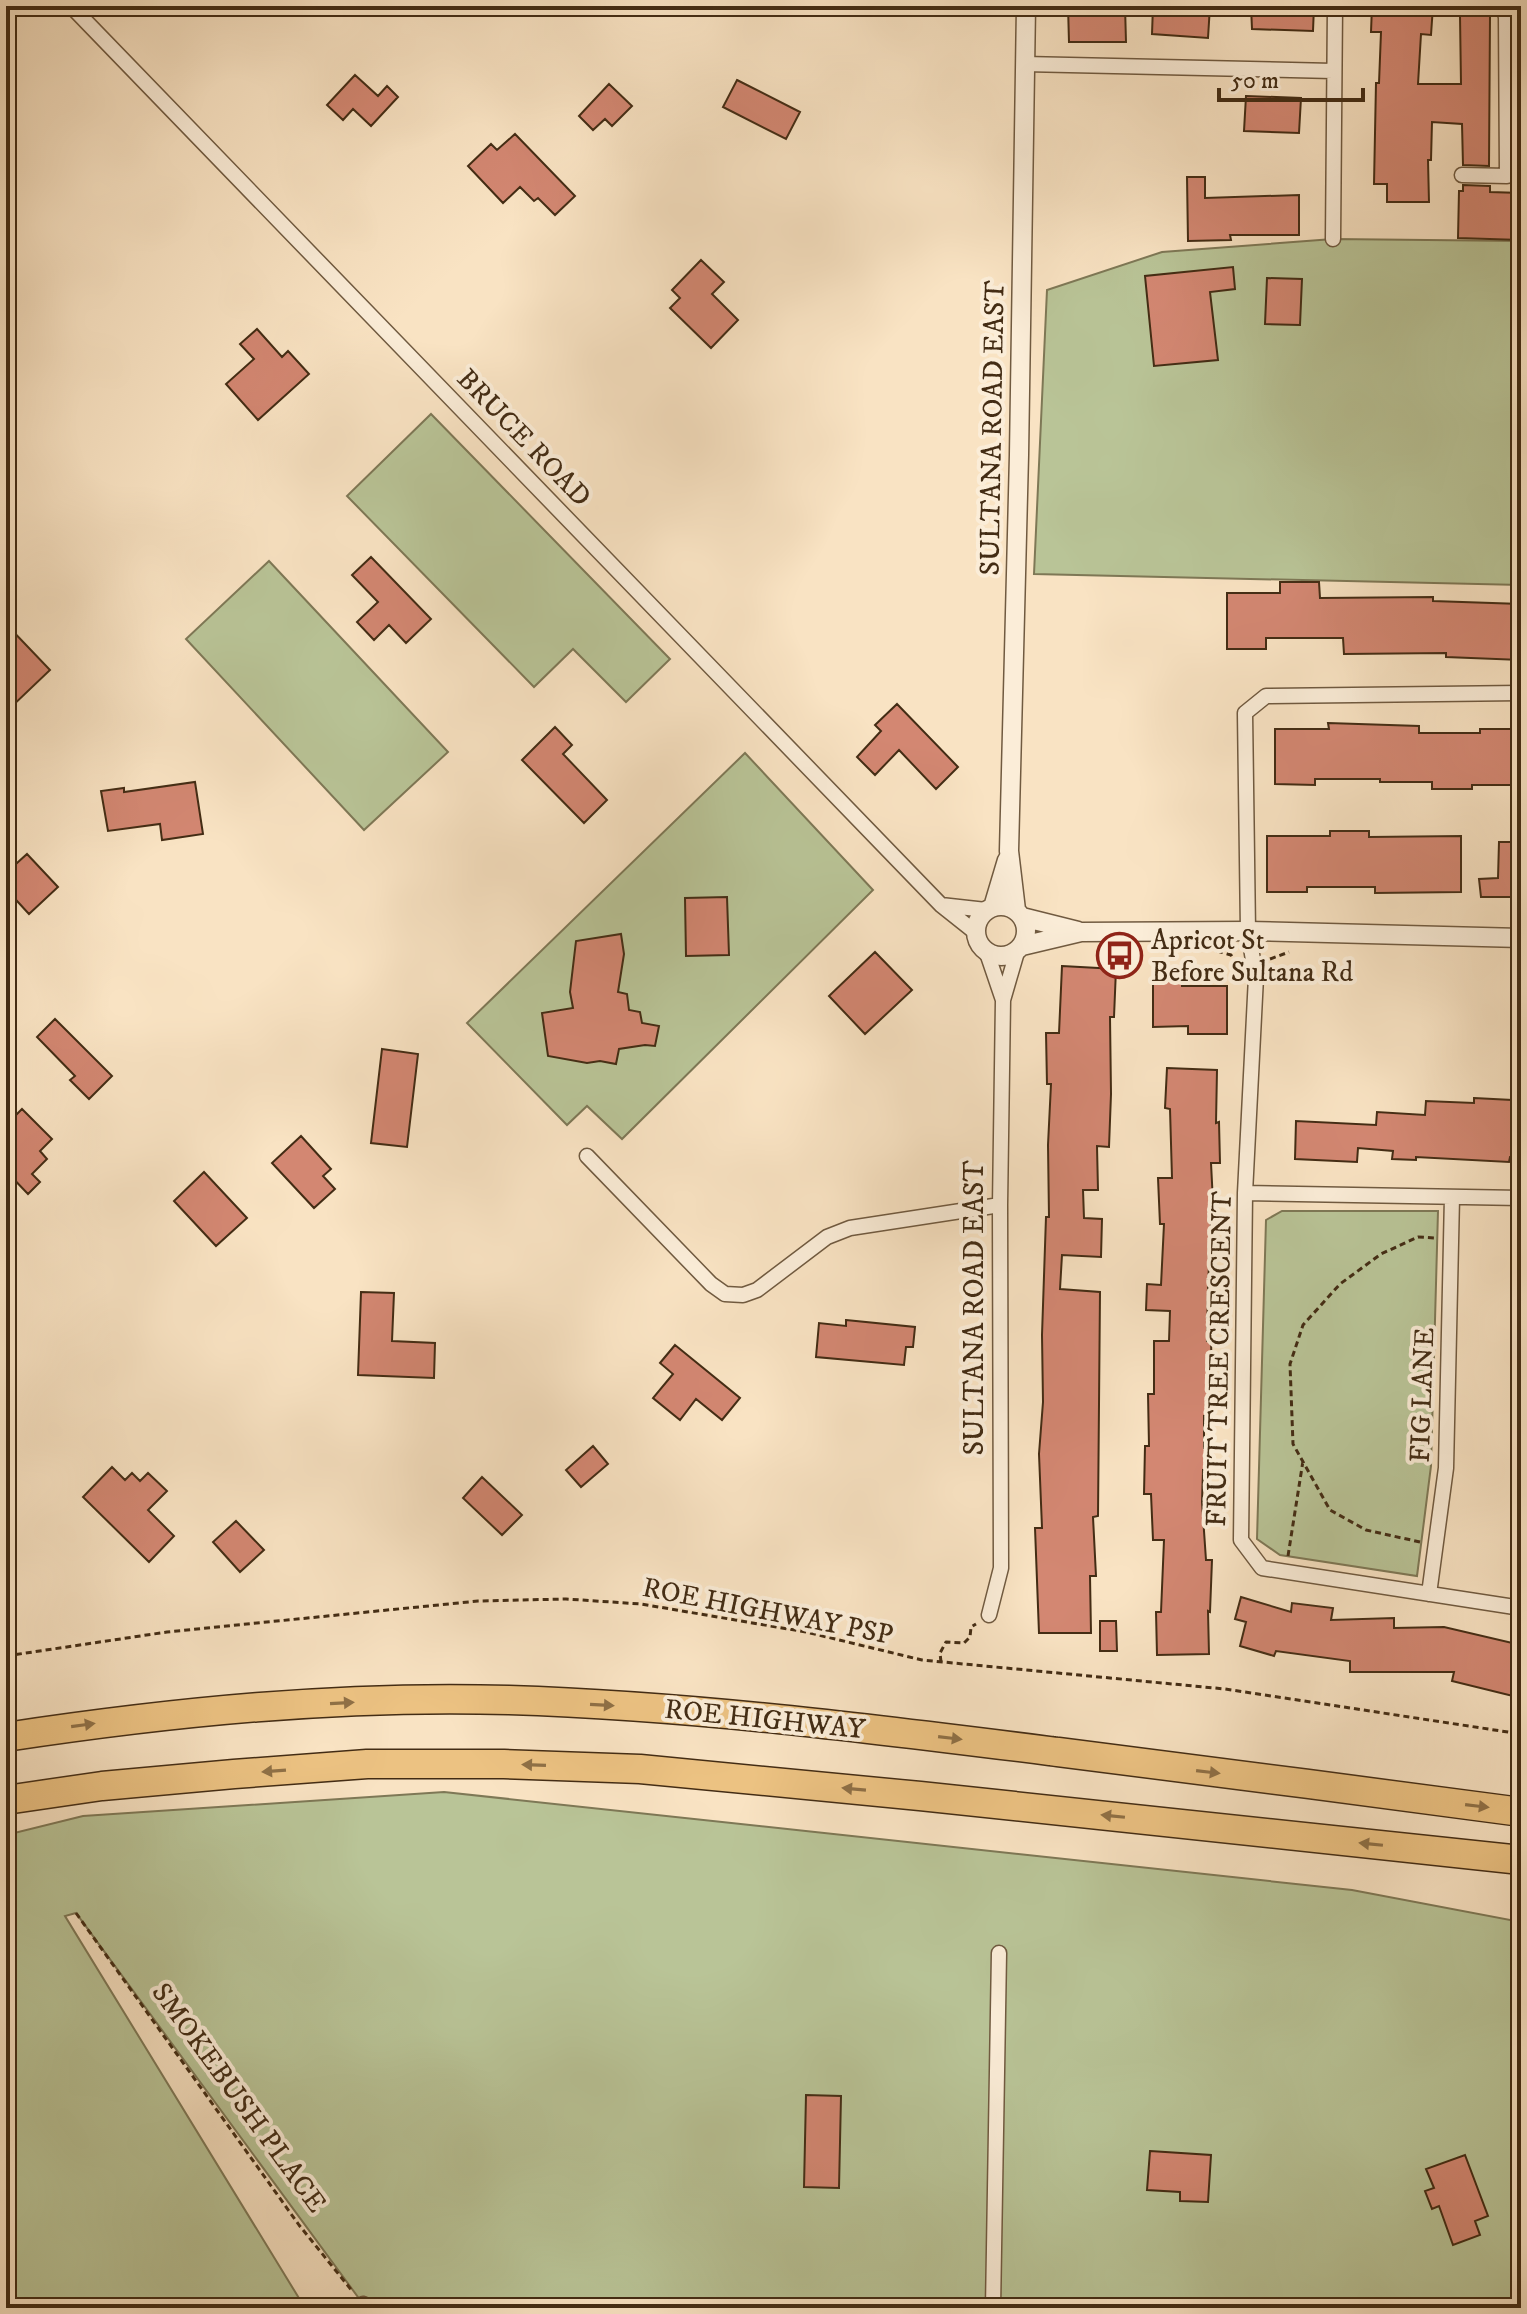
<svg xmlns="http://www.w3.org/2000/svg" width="1527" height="2314" font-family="'IM FELL DW Pica',serif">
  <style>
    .green { fill: #b9c497; stroke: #7e7856; stroke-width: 2 }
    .building { fill: #d38772; stroke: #432c14; stroke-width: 2 }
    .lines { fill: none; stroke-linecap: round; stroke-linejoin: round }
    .minor-casing { stroke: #705a40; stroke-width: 17 }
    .tertiary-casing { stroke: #705a40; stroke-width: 21 }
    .motorway-casing { stroke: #432c14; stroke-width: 31 }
    .path { stroke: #432c14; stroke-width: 3; stroke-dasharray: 6 4; stroke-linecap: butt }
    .minor { stroke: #fbedd8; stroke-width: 14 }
    .tertiary { stroke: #fbedd8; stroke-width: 18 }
    .motorway { stroke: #ecc282; stroke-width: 28 }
    .oneway { fill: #8f7046 }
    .labels { text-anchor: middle; stroke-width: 8; stroke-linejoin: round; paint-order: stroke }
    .street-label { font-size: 28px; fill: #432c14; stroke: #fbedd8 }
    .poi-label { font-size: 28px; fill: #432c14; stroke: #fbedd8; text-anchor: start }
  </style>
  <rect width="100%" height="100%" fill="#f9e3c3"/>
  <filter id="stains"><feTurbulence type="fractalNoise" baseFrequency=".0025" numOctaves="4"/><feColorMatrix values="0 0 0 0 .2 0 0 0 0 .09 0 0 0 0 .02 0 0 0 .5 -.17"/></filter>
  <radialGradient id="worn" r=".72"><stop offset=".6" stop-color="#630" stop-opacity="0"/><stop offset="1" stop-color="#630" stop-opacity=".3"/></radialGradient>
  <path class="green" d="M1333,239L1521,241V585L1034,574L1047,290L1162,252Z
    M431,414L670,659L626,702L573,649L534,687L347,496Z
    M269,561L448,752L364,830L186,639Z
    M745,753L873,890L622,1139L587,1106L567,1125L467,1023Z
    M1282,1211H1438L1431,1466L1417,1576L1280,1555L1257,1539L1266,1220Z
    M444,1792L1352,1890L1521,1922V2308H366L76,1913L65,1916L305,2308H6V1835L83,1816Z"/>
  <path class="building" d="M1068,6H1125L1126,42H1069Z
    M1153,6H1210L1208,38L1152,34Z
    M1251,6H1314L1313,31L1252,29Z
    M1372,6H1433L1431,35L1421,34L1418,84H1461L1460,16H1490L1489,166L1463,165L1462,124L1432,122L1431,160H1428L1429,202H1387V184H1374L1376,83H1379L1381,32H1371Z
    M355,75L378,96L387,86L398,97L371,126L353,109L343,120L327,105Z
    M737,80L800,112L786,139L723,107Z
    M609,84L632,106L612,126L605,119L593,130L579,116Z
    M1246,96L1301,98L1299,133L1244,131Z
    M515,134L575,196L555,215L538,198L534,201L520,187L503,203L468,166L491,144L497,150Z
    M1187,177H1205V198L1299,195V235H1230L1231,240L1188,241Z
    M1463,185L1490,186V192L1521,193V240L1458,238L1459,191H1463Z
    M701,260L724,282L712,294L738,320L711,348L670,308L680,298L672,290Z
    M1233,267L1235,289L1210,292L1218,360L1154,366L1145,276Z
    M1267,278L1302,279L1300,325L1265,324Z
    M257,329L282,357L288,351L309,374L258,420L226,384L254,359L240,344Z
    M371,557L431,619L406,643L389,625L374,640L357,622L378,602L352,575Z
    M1280,582H1319L1320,598L1433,597V601L1521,604V660L1446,657V653L1344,654L1343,638H1266V649H1227V593H1280Z
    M6,624L50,670L6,712Z
    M897,704L958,767L936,789L899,750L875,775L857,757L881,731L875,725Z
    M1328,723L1419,726V733H1480V729H1520V785H1472V789H1432V782H1380V779H1315V785L1275,784V729H1329Z
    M555,727L572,745L563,754L607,800L584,823L522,760Z
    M195,782L203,834L162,840L160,824L108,831L101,791L124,788V792Z
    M1330,831H1369V837L1461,836V892L1375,893V887H1307V892H1267V836H1330Z
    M1499,842H1520L1521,897H1481L1479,879L1498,878Z
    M27,854L58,887L29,914L6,889V873Z
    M727,897L729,955L686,956L685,898Z
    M621,934L624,954L618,992L627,994L629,1010L640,1012L642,1023L659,1026L655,1046L645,1045L619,1049L616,1064L600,1061L587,1063L548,1056L542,1013L573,1008L570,992L576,941Z
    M875,952L912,990L865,1034L829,996Z
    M1062,966L1116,969L1114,1017H1110L1111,1094L1109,1147L1097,1146L1098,1190H1083L1084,1218L1102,1219L1101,1257L1062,1255L1060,1289L1100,1292L1098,1516L1093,1517L1096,1576H1090L1091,1633H1039L1035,1528H1042L1039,1454L1043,1402L1042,1335L1046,1217H1049L1048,1145L1051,1084H1047L1046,1033H1059Z
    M1153,979H1182V986H1227V1034H1188V1026L1153,1027Z
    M55,1019L112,1076L89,1099L70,1080L75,1076L37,1037Z
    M382,1049L418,1054L407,1147L371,1143Z
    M1167,1068L1217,1070L1216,1123L1219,1122L1220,1163H1211L1214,1222H1211L1208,1287L1207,1341H1211L1213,1416H1204V1448H1208V1470H1203L1202,1502L1206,1560H1212L1210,1612L1208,1611L1209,1654L1157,1655L1156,1612H1161L1164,1540H1153L1151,1494H1144L1145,1446H1149L1148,1394H1154V1341H1169L1170,1311L1146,1310L1147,1284L1161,1285L1164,1224H1160L1158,1178H1172L1170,1109L1165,1108Z
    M1474,1098L1512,1100V1115H1521V1158L1510,1157L1509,1162L1416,1157V1160L1392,1159L1393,1151L1358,1148L1357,1162L1295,1159L1296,1121L1376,1125L1377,1112L1425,1115L1426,1101L1474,1103Z
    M22,1109L52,1139L40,1151L47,1159L32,1174L40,1182L28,1194L6,1171V1125Z
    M301,1136L331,1169L323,1176L335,1189L314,1208L272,1163Z
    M204,1172L247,1218L216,1246L174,1201Z
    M361,1292L394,1293L392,1341L435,1343L434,1378L358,1375Z
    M846,1320L915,1327L913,1347H906L904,1365L816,1357L819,1323L846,1326Z
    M675,1345L740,1398L722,1420L696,1399L680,1420L653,1398L673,1374L660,1363Z
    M593,1446L608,1464L581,1487L566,1470Z
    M112,1467L125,1480L132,1473L140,1481L148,1473L167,1491L148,1510L174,1536L149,1562L83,1497Z
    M482,1477L522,1515L502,1535L463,1498Z
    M236,1521L264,1550L240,1572L213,1542Z
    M1241,1597L1291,1612L1292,1603L1333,1608L1331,1620L1394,1618V1628L1444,1627L1521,1645V1698L1452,1681L1454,1672H1350V1661L1276,1651L1274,1656L1240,1646L1246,1622L1235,1619Z
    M1100,1621H1116L1117,1651H1100Z
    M806,2095L841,2096L839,2188L804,2187Z
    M1150,2151L1211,2155L1208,2202L1180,2201V2192L1147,2190Z
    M1465,2155L1488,2216L1475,2221L1480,2235L1453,2245L1439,2206L1432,2209L1425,2191L1434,2188L1426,2169Z"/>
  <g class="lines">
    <defs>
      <path id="minor" d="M71,6L941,905L975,932
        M1024,64L1333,71
        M1462,175L1507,176L1506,16L1501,6
        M1333,239L1335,6
        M1521,693L1266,696L1245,713L1248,931L1256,977L1245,1193L1241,1540L1262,1568L1521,1608
        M941,905L986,910
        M987,953L1003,1000
        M587,1156L711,1284L725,1294L743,1295L757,1290L827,1237L850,1228L1000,1205
        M1245,1193L1521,1198
        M1429,1594L1446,1468L1452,1197
        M989,1615L1001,1568L1000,1205L1003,1000L1017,952
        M363,2304L366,2308
        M993,2308L999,1953"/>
      <path id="tertiary" d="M976 931a25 25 0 1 1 50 0a25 25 0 1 1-50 0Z
        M993,907L1007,860
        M1016,910L1009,851L1019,455L1026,6
        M1022,917L1078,931
        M1022,946L1081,932L1248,931L1521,938"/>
      <path id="motorway" d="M6,1737C172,1712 341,1695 509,1700C694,1706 875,1729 1058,1752C1212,1772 1367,1791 1521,1812
        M6,1800L102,1786L234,1774L367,1764H504L640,1769L920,1796L1521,1860"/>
    </defs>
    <use href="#minor" class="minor-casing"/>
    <use href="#tertiary" class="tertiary-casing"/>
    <use href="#motorway" class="motorway-casing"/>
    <path class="path" d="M1217,951L1231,955L1236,964
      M1270,959L1289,952
      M1420,1542L1366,1530L1330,1510L1293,1444L1290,1364L1303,1325L1340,1284L1381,1254L1418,1237L1434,1238
      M1288,1556L1303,1461
      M6,1656L167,1632L478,1601L566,1599L641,1604L806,1632L922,1660L1225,1689L1521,1734
      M941,1662L940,1653L946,1642L964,1643L970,1637L971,1627L976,1624
      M76,1913L299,2225L353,2292"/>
    <use href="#minor" class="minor"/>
    <use href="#tertiary" class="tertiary"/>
    <use href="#motorway" class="motorway"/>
  </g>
  <defs><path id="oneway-solid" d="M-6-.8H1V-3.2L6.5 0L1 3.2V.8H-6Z" transform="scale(2)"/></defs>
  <g class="oneway">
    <use href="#oneway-solid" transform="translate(342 1703) rotate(-3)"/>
    <use href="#oneway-solid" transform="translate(602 1705) rotate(3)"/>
    <use href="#oneway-solid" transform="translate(83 1725) rotate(-8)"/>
    <use href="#oneway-solid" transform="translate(950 1738) rotate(7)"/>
    <use href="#oneway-solid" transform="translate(534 1765) rotate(-178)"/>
    <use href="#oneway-solid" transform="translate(274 1771) rotate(176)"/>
    <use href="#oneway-solid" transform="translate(1208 1772) rotate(7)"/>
    <use href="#oneway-solid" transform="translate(854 1789) rotate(-175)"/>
    <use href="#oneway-solid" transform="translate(1477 1806) rotate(7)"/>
    <use href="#oneway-solid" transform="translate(1113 1816) rotate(-174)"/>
    <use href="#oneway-solid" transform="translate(1371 1844) rotate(-174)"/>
  </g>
  <defs>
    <symbol id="bus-ring" viewBox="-11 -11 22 22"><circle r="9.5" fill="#fbedd8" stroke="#8f2418" stroke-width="1.5"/><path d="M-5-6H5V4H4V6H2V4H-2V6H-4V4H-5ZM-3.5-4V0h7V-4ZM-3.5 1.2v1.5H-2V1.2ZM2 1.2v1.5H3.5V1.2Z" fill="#8f2418"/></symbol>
  </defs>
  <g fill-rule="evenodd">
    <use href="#bus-ring" x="1094" y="930" width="51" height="51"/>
  </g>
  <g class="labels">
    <g class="street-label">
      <text transform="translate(991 428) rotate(-89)" y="10">SULTANA ROAD EAST</text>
      <text transform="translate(525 437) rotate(46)" y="10">BRUCE ROAD</text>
      <text transform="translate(973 1308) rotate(-90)" y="10">SULTANA ROAD EAST</text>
      <text transform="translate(1218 1359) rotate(-89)" y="10">FRUIT TREE CRESCENT</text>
      <text transform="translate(1421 1395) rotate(-88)" y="10">FIG LANE</text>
      <text transform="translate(768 1610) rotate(11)" y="10">ROE HIGHWAY PSP</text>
      <text transform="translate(765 1718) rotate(6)" y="10">ROE HIGHWAY</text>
      <text transform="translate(240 2097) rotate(54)" y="10">SMOKEBUSH PLACE</text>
    </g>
    <g class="poi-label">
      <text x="1151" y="949">Apricot St<tspan x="1151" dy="32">Before Sultana Rd</tspan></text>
    </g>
  </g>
  <rect width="1527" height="2314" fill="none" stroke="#f9e3c3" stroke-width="32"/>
  <rect x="8" y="8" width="1511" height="2298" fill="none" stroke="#432c14" stroke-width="4"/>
  <rect x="16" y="16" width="1495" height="2282" fill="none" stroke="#432c14" stroke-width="2"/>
  <path d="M1219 88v12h144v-12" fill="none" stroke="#432c14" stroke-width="4"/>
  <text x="1231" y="88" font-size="24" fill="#432c14" stroke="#fbedd8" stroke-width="6" paint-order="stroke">50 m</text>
  <rect width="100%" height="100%" filter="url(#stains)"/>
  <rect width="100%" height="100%" fill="url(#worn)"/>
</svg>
